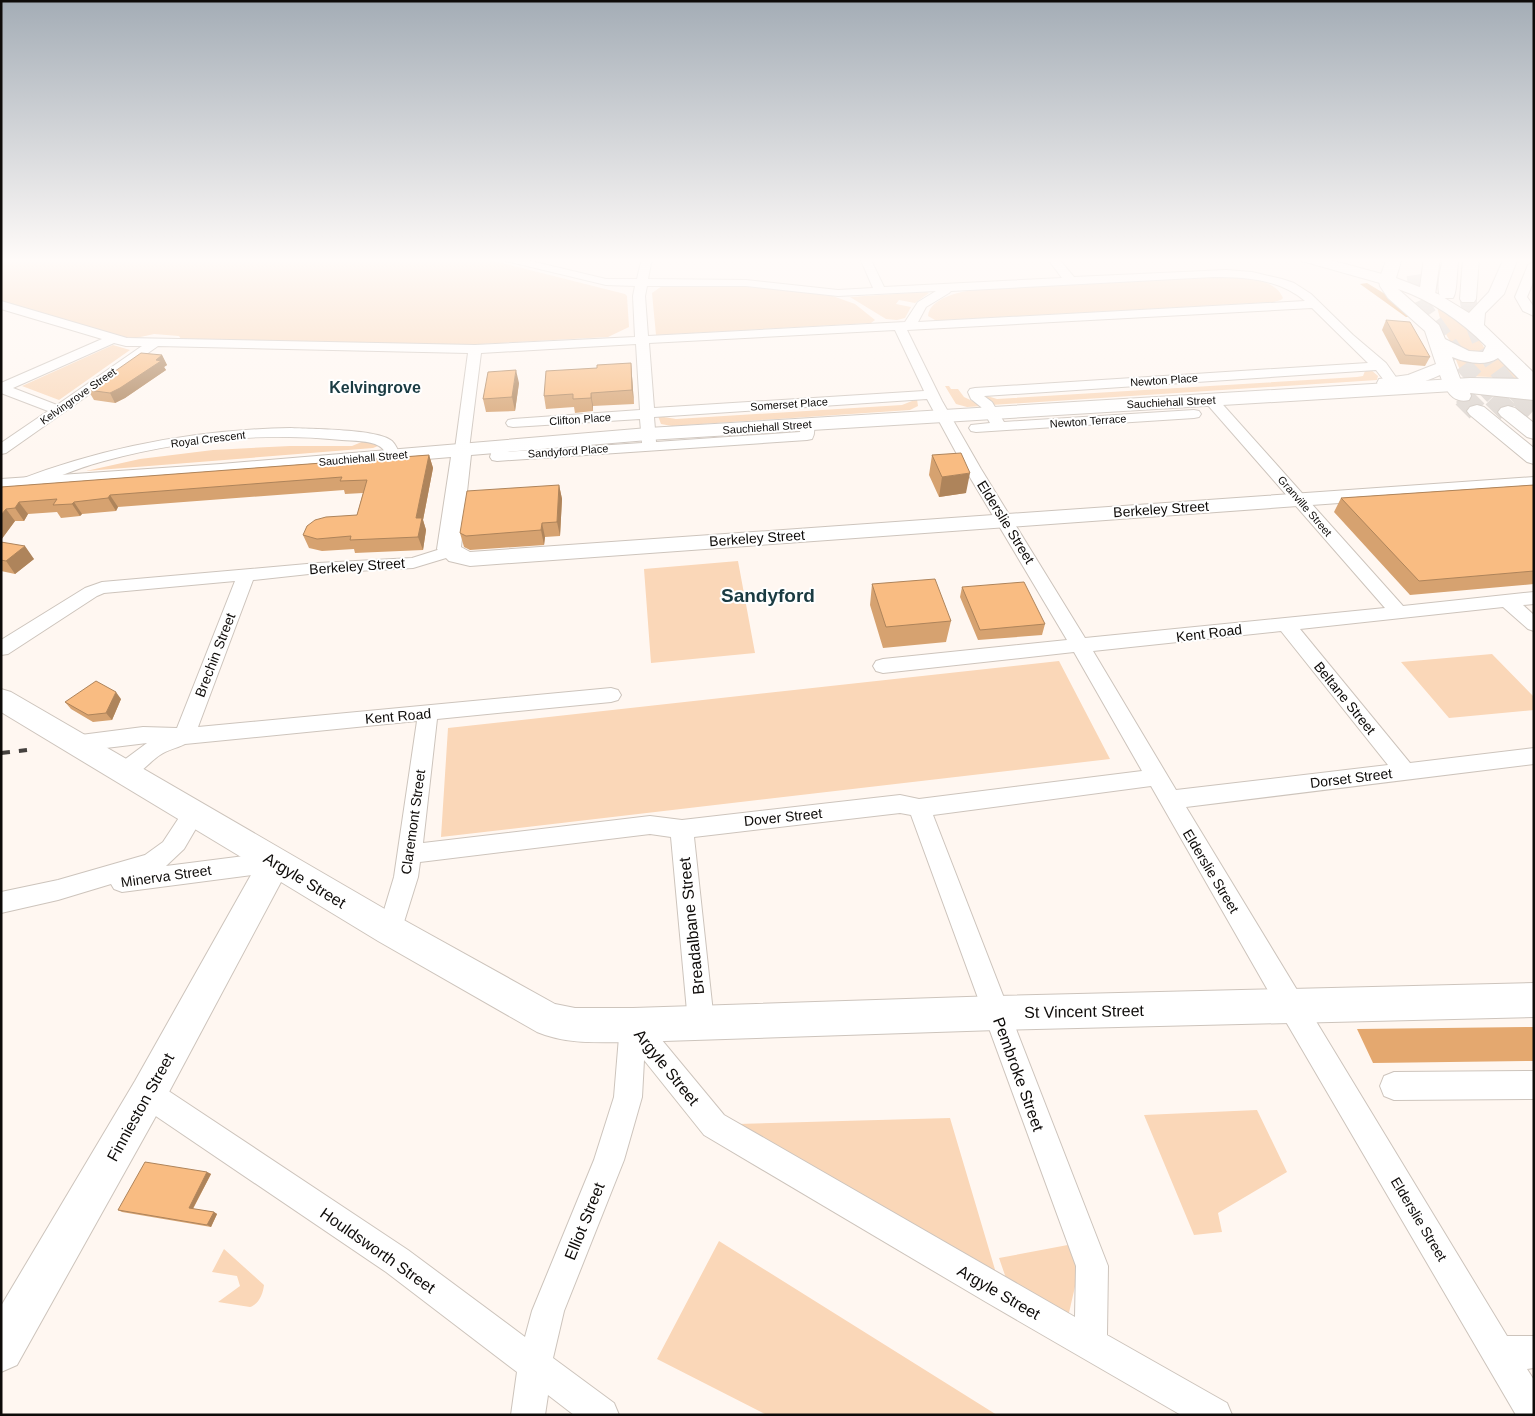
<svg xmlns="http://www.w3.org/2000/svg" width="1535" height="1416" font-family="Arial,sans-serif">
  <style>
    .green { fill: #fad7b8 }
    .forest { fill: #e4a86f }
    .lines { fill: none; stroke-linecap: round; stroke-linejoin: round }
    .primary-tunnel-far1 { stroke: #dbd4ce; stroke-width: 17; stroke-dasharray: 17 9; stroke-linecap: butt }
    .primary-tunnel { stroke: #dbd4ce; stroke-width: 21; stroke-dasharray: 21 11; stroke-linecap: butt }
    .highway-tunnel-far1 { stroke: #dbd4ce; stroke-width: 17; stroke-dasharray: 17 9; stroke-linecap: butt }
    .highway-tunnel { stroke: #dbd4ce; stroke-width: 21; stroke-dasharray: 21 11; stroke-linecap: butt }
    .street-casing { stroke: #cdc4bc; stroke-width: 2 }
    .secondary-casing { stroke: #cdc4bc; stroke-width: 2 }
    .primary-casing { stroke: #cdc4bc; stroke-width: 2 }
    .highway-casing { stroke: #cdc4bc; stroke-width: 2 }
    .street { fill: #fff; fill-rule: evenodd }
    .secondary { fill: #fff; fill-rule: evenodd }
    .primary { fill: #fff; fill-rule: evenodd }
    .highway { fill: #fff; fill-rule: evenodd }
    .rail { stroke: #46423f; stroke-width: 4; stroke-dasharray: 9 9; stroke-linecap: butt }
    .wall { fill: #d6a270 }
    .shaded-wall { fill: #ae845b }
    .building { fill: #f9bc82; stroke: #ae845b }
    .labels { text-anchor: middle; stroke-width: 4; stroke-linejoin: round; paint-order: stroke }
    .far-street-label { font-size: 11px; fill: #0e0b09; stroke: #fff }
    .street-label { font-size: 14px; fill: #0e0b09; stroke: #fff }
    .far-district-label { font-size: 16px; font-weight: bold; fill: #1a3b42; stroke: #fff }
    .near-street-label { font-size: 16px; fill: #0e0b09; stroke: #fff }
    .district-label { font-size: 19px; font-weight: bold; fill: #1a3b42; stroke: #fff }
  </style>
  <rect width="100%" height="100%" fill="#fff7f1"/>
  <path class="green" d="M1,258H492L490,260L625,294L627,296L629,327L608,337L463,345L181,339L179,336L154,334L136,338L123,337L1,301Z
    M1220,277C1239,278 1274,276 1283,298L1281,300L1274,302L946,320H935L928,316C930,297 961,292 977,289Z
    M662,286H737L827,294L855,304L875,320L871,323L656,335L652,293Z
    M926,292L929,293L915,303L899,300L896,304L911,307L905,318L897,320L886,319L850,297Z
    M1437,307C1447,309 1484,340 1485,350C1476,356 1456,349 1450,341C1443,331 1440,318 1437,307Z
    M113,345L130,350L59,400L22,386Z
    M1454,355L1498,358L1517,378L1465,376L1462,375Z
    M1370,369L1378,376L1377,380L991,405L983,398L984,395L997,399L1357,377L1363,376L1365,371Z
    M945,386H949L951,389H958L964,397L983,406L967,407L956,404Z
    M917,399L918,406L910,410L672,426L661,424L658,416L676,419L902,405Z
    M364,441L377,444L378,446L373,448L86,471L140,459L213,450L290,446H352Z
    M738,561L755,653L651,663L644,569Z
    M1492,654L1534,697V710L1449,718L1401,662Z
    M1059,661L1110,759L441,837L448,728Z
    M1257,1110L1287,1172L1218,1213L1222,1232L1194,1235L1144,1115Z
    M950,1118L996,1273L738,1124Z
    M719,1241L997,1415H767L657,1359Z
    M1073,1244L1080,1265L1068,1317L1007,1281L999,1258Z
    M224,1249L264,1285C263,1294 259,1304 250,1307L218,1302L240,1286L237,1276L212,1272Z"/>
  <path class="forest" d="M1367,283L1390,297L1410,317H1406L1360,284Z
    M1534,1027V1061L1373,1063L1357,1029Z"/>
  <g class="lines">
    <path class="primary-tunnel-far1" d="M1462,396L1464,398"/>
    <path class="primary-tunnel" d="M1463,397L1477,411"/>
    <path class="highway-tunnel-far1" d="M1415,275L1418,295L1425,310L1467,369L1495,398
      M1468,299C1474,339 1493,369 1521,398"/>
    <path class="highway-tunnel" d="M1493,397L1508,412
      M1520,397L1534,410"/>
    <defs>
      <path id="street" d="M505,258H518L606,279H637L642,258H652L648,279L746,280L838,290L873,288L860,258H870L884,287L1062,278L1047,258H1058L1074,277L1226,270L1252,272L1282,279L1294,283L1311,294L1353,335L1386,363L1398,380L1386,387L1379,383L1383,379L1376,370L984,396L992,402L1004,422L1194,410L1199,411L1201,414L1199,417L1194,418L976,432L971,431L969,428L971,425L990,423L981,407L971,399L968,392L970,389L975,388L1368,363L1312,308L907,330L942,401L981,469L1085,638L1385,608L1206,403L1204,400L1211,396L1216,397L1403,606L1534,592V604L1523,605L1534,615V631L1528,629L1503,607L1300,629L1410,763L1534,748V764L1186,807L1507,1336H1534V1368L1527,1369L1534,1380V1415H1516L1282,1015L1151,786L933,815L1108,1266L1107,1335L1227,1403L1232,1415H1181L986,1302L704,1135L644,1060L642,1097L624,1160L564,1311L553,1358L614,1403L619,1415H574L548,1395L545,1415H511L517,1372L386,1272L138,1104L134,1094L138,1084L148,1080L158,1084L408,1250L525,1337L532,1311L594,1160L614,1097L620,1025L624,1016L633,1012L642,1016L724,1115L1075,1317L1076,1266L911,815L900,813L694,837L714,1022L710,1031L701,1035L692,1031L688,1022L671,837L650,834L420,862L418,877L399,938L390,941L381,938L378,930L394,877L417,721L185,744C177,748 167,750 160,755C146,764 134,784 116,778L113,772L116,766L147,743L73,752L66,750L63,744L66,738L73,736L143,727L177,728L235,581L104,593L97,596L8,654L1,655V640L85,588L102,582L318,563L412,558L450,546L456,547L458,551L456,555L413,568L318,573L253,580L198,727L611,688L618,690L621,695L618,700L611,702L437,719L423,843L650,816L682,820L900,795L919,799L1142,771L1074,652L883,673L876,671L873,666L876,661L883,659L1067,640L965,469L927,399L654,417L656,442L800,432L802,422H812C815,427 815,434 812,439L807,440L497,461L492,460L490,457L494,443H504L506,446L505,452L642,443L640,419L513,427L508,426L506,423L508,420L513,419L640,410L636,344L481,353L469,449L467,452H457L455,449L468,353L158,346L6,453L1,454V443L48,411L1,393V383L102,339L1,309V301L127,338L475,345L635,337L633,296L635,286L606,285L506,261ZM1213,277C1246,277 1279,279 1305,301L918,322L926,307L949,293L951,291ZM647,286H746L838,296L936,291L918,302L905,322L648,336L645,296ZM895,330L924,391L654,408L649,343ZM114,343L126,346H142L57,405L13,388ZM1281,631L1388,765L1176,790L1093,651Z
        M1534,262V280L1527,297L1534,307V316L1523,311L1515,297L1528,265Z
        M290,428C310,429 379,429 392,441C396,445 398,450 400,455L398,458H388C385,454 384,448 379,446C369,440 353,441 342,440C263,432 181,440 104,461C76,468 49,482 21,489L16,487L13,484L16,481C104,447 195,430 290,428Z
        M194,804L202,807L205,813L184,849L166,866L275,852L283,855L287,862L283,869L275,872L122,892L114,889L111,884L58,900L1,913V892L58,880L145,855L163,842L186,807Z
        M1534,1071V1099L1394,1100L1384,1096L1380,1086L1384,1076L1394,1072Z"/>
      <path id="secondary" d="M1300,258H1323L1393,277L1395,280L1393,283L1387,285L1302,261Z
        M1470,378L1534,379V391L1470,390L648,440L471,455L461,547L470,552L1534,477V489L470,566L449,561L437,549L451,457L221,476L1,491V479L221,464L648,428Z
        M1,689L11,692L402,919L555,1004L575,1008H633L997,996L1534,983V1017L997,1030L633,1042C600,1042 568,1045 537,1032L378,941L281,882L161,1107L17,1365L1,1372V1306L135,1081L256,866L1,712Z"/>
      <path id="primary" d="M1387,258H1402L1396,278L1438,294L1469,313L1489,292L1504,258H1518L1504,294L1485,313L1484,325L1534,373V400L1470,393L1471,396L1469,400C1452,404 1445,389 1440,375C1422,383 1400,392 1379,387L1377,383L1379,379L1408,375L1436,364L1425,331L1388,298L1380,286L1379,280ZM1398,289C1432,301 1460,320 1486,346L1483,352L1469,351L1445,339L1439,325ZM1452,357C1465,362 1485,367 1498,358L1527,387L1533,388L1491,385L1461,381Z
        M1477,405L1484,407L1534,448V464L1527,462L1470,415L1467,411L1470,407Z"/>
      <path id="highway" d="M1424,258H1440L1435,295L1433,298H1421L1419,295Z
        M1443,258H1459C1456,268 1458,291 1453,298H1441C1435,289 1441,269 1443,258Z
        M1463,258H1479L1476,299L1474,302H1462L1460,299Z
        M1508,406L1515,408L1534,423V439L1527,437L1501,416L1498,412L1501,408Z"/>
    </defs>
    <use href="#street" class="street-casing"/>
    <use href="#secondary" class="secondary-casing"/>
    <use href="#primary" class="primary-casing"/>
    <use href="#highway" class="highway-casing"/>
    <use href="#street" class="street"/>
    <use href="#secondary" class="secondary"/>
    <use href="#primary" class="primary"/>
    <use href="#highway" class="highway"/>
    <path class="rail" d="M1,753L27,750"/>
  </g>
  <path class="wall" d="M1386,320L1430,357L1425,366L1400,364L1382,330Z
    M162,355L167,365L164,367L166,370L125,398L115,403L94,400L88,390Z
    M631,363L634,404L593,406V411L575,413L574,407L546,409L544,396L597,368Z
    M519,383L515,411L486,412L483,399Z
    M429,455L433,468L423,520L426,530L423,550L355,553L354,549L322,551L309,548L303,535L357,515L363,493L345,494L344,490L118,507L116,511L82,514L80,516L61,518L57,512L28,514L24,521H15L1,540V487Z
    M932,455L966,493L939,497L929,475Z
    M559,485L562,499L560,536L545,537L544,545L470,550L464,547L460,533Z
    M1534,485V584L1410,595L1334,512L1341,498Z
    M1,542L34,559L15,574L1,571Z
    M872,584L951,621L946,642L883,648L870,605Z
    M962,587L1045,624L1042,635L978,640L960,597Z
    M121,699L112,720L93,722L71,709L65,702Z
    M207,1172L211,1174L193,1209L214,1212L217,1214L211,1227L122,1212L118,1210Z"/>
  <path class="shaded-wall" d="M162,355L167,365L164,367L166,370L125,398L115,403L110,393Z
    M631,363L632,376L634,404L632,390Z
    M516,370L519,383L515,411L512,397Z
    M591,393L593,406V411L591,398Z
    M429,455L433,468L423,520L426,530L423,550L418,537L416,518Z
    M970,473L966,493L939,497L942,477Z
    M559,485L562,499L560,536L557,522Z
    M110,495L118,507L116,511L108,498Z
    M19,502L28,514L24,521L15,508Z
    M74,502L82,514L80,516L72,504Z
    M6,509L15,521L1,540V515Z
    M542,523L545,537L544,545L541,530Z
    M25,546L34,559L15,574L6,561Z
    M116,692L121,699L112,720L106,713Z
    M207,1172L211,1174L192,1210L189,1208Z
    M214,1212L217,1214L211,1227L207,1225Z"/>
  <path class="building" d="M1386,320L1410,322L1430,357L1405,355Z
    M141,353L162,355L156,360L161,361L120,388L110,393L88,390Z
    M631,363L632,390L591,393V398L573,399V394L544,396L546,371L597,368V365Z
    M516,370L512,397L483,399L488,372Z
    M961,453L970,473L942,477L932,455Z
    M429,455L416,518H422L418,537L350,540L351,536L317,539L303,535L307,526L315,520L326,517L357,515L367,480L340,481L342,477L110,495L108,498L74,502L72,504L53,505L57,499L19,502L15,508L6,509L1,515V487Z
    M559,485L557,522L542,523L541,530L466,536L460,533L467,491Z
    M1534,485V571L1419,581L1341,498Z
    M1,542L25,546L6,561L1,560Z
    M935,579L951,621L886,627L872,584Z
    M1024,582L1045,624L980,630L962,587Z
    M96,681L116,692L106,713L88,715L65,702Z
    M145,1162L207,1172L189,1208L214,1212L207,1225L118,1210Z"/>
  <linearGradient id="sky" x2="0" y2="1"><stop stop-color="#a4adb6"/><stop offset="0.57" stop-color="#fffbf9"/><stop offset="1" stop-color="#fffbf9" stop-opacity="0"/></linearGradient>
  <rect width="1535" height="456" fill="url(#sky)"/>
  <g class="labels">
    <g class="far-street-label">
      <text transform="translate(1164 380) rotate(-4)" y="4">Newton Place</text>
      <text transform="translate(78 396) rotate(-35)" y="4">Kelvingrove Street</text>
      <text transform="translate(1171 402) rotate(-3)" y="4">Sauchiehall Street</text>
      <text transform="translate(789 404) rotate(-4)" y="4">Somerset Place</text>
      <text transform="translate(580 419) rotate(-4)" y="4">Clifton Place</text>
      <text transform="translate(1088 421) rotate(-4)" y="4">Newton Terrace</text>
      <text transform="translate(767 427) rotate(-4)" y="4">Sauchiehall Street</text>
      <text transform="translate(208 439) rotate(-7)" y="4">Royal Crescent</text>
      <text transform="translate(568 451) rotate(-4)" y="4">Sandyford Place</text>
      <text transform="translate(363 458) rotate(-5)" y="4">Sauchiehall Street</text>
      <text transform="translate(1305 506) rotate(49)" y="4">Granville Street</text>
    </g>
    <g class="street-label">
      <text transform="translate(1161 509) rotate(-4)" y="5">Berkeley Street</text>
      <text transform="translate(1006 522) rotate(58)" y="5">Elderslie Street</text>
      <text transform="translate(757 538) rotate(-4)" y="5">Berkeley Street</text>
      <text transform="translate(357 566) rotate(-4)" y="5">Berkeley Street</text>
      <text transform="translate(1209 633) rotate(-7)" y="5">Kent Road</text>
      <text transform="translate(215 655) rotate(-69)" y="5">Brechin Street</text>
      <text transform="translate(1345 698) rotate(51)" y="5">Beltane Street</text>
      <text transform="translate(398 716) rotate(-5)" y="5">Kent Road</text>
      <text transform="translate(1351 778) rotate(-7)" y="5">Dorset Street</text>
      <text transform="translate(783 817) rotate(-6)" y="5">Dover Street</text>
      <text transform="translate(413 822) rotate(-82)" y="5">Claremont Street</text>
      <text transform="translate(1211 871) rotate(59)" y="5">Elderslie Street</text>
      <text transform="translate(166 876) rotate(-8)" y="5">Minerva Street</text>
      <text transform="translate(1419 1219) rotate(59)" y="5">Elderslie Street</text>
    </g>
    <g class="far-district-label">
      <text x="375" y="393">Kelvingrove</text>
    </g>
    <g class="near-street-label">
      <text transform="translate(305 880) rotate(31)" y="6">Argyle Street</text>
      <text transform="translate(691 926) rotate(-96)" y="6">Breadalbane Street</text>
      <text transform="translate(1084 1011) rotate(-1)" y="6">St Vincent Street</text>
      <text transform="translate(667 1067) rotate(51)" y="6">Argyle Street</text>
      <text transform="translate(1019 1074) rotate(70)" y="6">Pembroke Street</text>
      <text transform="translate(140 1107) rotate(-61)" y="6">Finnieston Street</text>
      <text transform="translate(584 1221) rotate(-68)" y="6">Elliot Street</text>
      <text transform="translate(378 1250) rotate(35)" y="6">Houldsworth Street</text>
      <text transform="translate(999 1292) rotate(30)" y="6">Argyle Street</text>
    </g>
    <g class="district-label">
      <text x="768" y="602">Sandyford</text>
    </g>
  </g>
  <rect width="1535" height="1416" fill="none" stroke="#0e0b09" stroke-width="5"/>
</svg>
